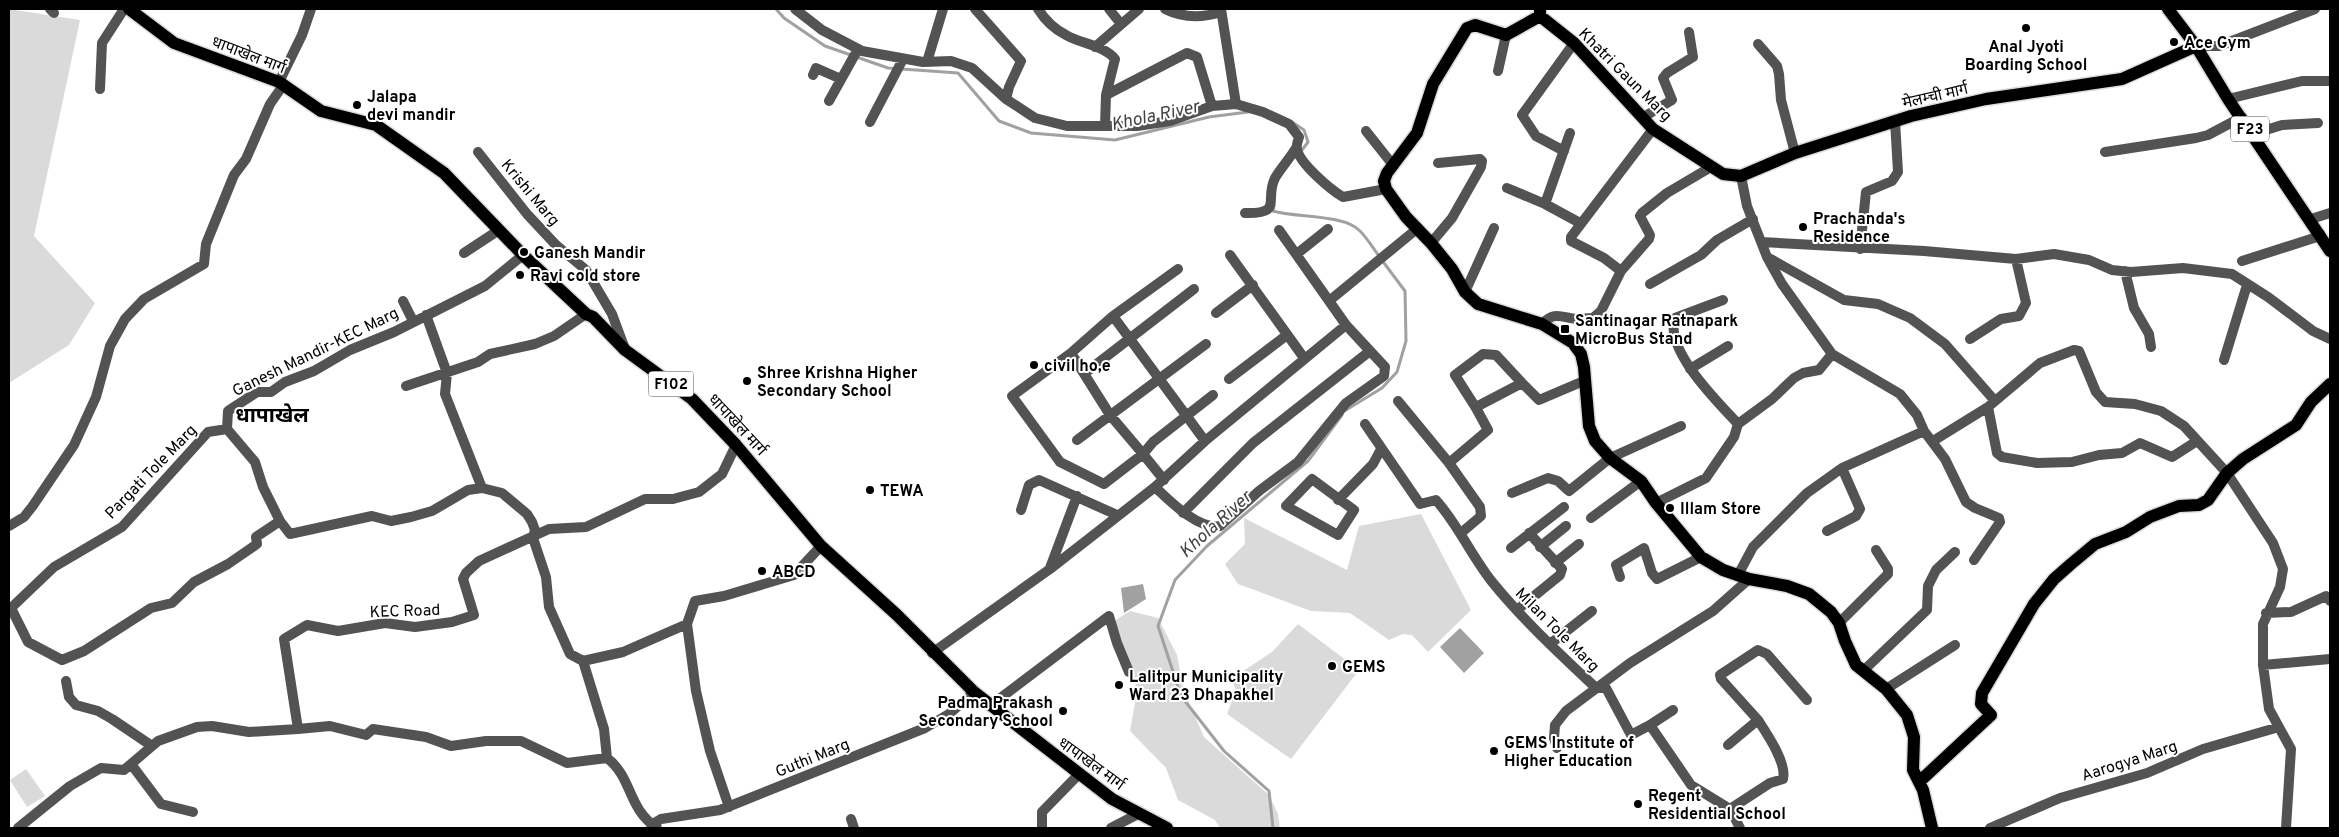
<svg xmlns="http://www.w3.org/2000/svg" width="2339" height="837" font-family="Overpass,'Noto Sans Devanagari',sans-serif">
  <style>
    .green { fill: #dadada }
    .water { fill: #a1a1a1 }
    .lines { fill: none; stroke-linecap: round; stroke-linejoin: round }
    .stream { stroke: #a1a1a1; stroke-width: 3 }
    .major-casing { stroke: #dbdbdb; stroke-width: 15 }
    .minor { stroke: #535353; stroke-width: 10 }
    .major { stroke: #000; stroke-width: 12 }
    .poi-dot { fill: #000; stroke: #fff; stroke-width: 2 }
    .labels { text-anchor: middle; stroke-width: 4; stroke-linejoin: round; paint-order: stroke }
    .shield { fill: #fff; stroke: #4c4c4c; stroke-width: 1 }
    .shield-label { font-size: 15px; font-weight: bold; fill: #000 }
    .poi-label { font-size: 16px; font-weight: bold; fill: #000; stroke: #fff; text-anchor: start }
    .street-label { font-size: 16px; fill: #000; stroke: #fff }
    .water-label { font-size: 18px; font-style: italic; fill: #424242; stroke: #fff }
    .district-label { font-size: 21px; font-weight: bold; fill: #000; stroke: #fff }
  </style>
  <rect width="100%" height="100%" fill="#fff"/>
  <path class="green" d="M9,9L80,20L34,236L95,303L69,345L9,383Z
    M1421,514L1471,610L1428,652L1412,635L1403,634L1389,640L1350,613L1311,611L1238,584L1225,564L1245,544L1244,518L1347,570L1359,526Z
    M1130,611L1158,618L1177,655L1183,689L1204,737L1269,795L1278,814L1280,828H1220L1215,820L1178,800L1166,768L1130,731L1137,691L1132,668L1115,634L1116,620Z
    M1298,624L1359,670L1291,759L1227,714L1236,690L1231,679L1272,652Z
    M26,769L45,796L27,807L10,780Z"/>
  <path class="water" d="M1143,584L1146,599L1124,613L1121,588Z
    M1460,628L1484,653L1464,673L1440,647Z"/>
  <g class="lines">
    <path class="stream" d="M776,9L784,18L825,46L888,68L958,73L999,121L1031,133L1115,140L1209,117L1248,112
      M1292,122L1304,130L1308,142L1302,150
      M1274,206L1273,211C1296,218 1344,214 1360,231C1367,238 1373,248 1379,256
      M1346,410L1382,388L1397,372L1406,341L1405,291L1384,263
      M1273,828L1269,791L1224,751L1181,696L1158,626L1175,580L1207,546L1308,461L1342,415"/>
    <defs>
      <path id="major" d="M129,9L174,43L279,82L321,111L376,125L444,173L523,255L586,314L593,317L625,350L692,399L736,445L821,546L897,615L974,692L1112,799L1167,828
        M1540,9V16L1574,43L1653,129L1723,174L1741,176L1795,153L1911,116L1986,99L2122,79L2196,46
        M2168,9L2196,46L2228,99L2330,251
        M1540,16L1506,35L1475,25L1467,28L1433,84L1417,133L1387,173L1384,181L1386,189L1406,217L1431,243L1452,269L1465,292L1478,304L1542,324L1573,343L1581,354L1584,367L1589,426L1595,441L1610,458L1641,481L1656,503L1701,557L1723,570L1749,579L1787,586L1809,594L1831,612L1839,623L1845,641L1856,665L1886,689L1907,715L1914,737L1913,770L1923,790L1932,828
        M1919,782L1991,715L1981,704L1982,693L2034,604L2054,579L2071,564L2095,544L2126,532L2150,517L2179,506L2199,505L2208,500L2227,473L2243,459L2296,425L2311,402L2330,384"/>
    </defs>
    <use href="#major" class="major-casing"/>
    <path class="minor" d="M50,9L54,13
      M795,9L822,30L862,51L923,62L951,61L972,68L1006,99L1035,118L1067,126H1137L1170,121L1212,106L1236,104
      M975,9L1021,61L1009,87L1006,99
      M1038,9C1045,20 1054,29 1066,35C1081,44 1104,45 1115,59L1106,95L1105,126
      M1109,9L1121,24
      M1165,9C1183,18 1202,18 1221,12
      M1221,9L1236,104L1263,112L1289,124L1299,137C1298,140 1296,145 1297,149C1299,163 1331,190 1343,197L1386,189
      M1758,44L1777,66L1779,74L1781,100L1795,153
      M2196,46H2219L2315,9
      M1095,47L1139,9
      M927,62L943,9
      M1498,71L1506,35
      M813,75L816,68L841,79
      M279,82L302,35L311,9
      M100,89L102,43L124,9
      M1106,95L1187,53L1197,57L1212,106
      M2228,99L2302,81H2330
      M829,101L858,49
      M1642,118L1672,100L1663,78L1667,73L1693,57L1689,32
      M870,122L903,59
      M1366,131L1393,165
      M2253,134L2282,125L2318,123
      M1564,151L1536,136L1522,115L1574,43
      M478,152L527,214L555,244L586,270L612,314L625,349
      M2105,152L2196,138L2208,135L2242,117
      M1741,176L1747,206L1767,257L1844,300L1878,304L1910,318L1945,344L1995,401
      M1507,188L1545,204L1580,223
      M1545,204L1570,133
      M1245,213C1284,214 1264,200 1275,178C1281,168 1290,158 1296,148
      M2311,219L2330,213
      M1762,242L1924,251L2016,259L2054,254L2089,260L2112,270L2131,272L2183,268L2232,274L2268,297L2313,331L2330,339
      M1431,243L1452,218L1481,167L1482,161L1480,159L1438,163
      M1860,249L1866,192L1892,181L1898,172L1895,121
      M464,253L499,230
      M1298,253L1328,229
      M1230,255L1304,358
      M1767,257L1782,284L1832,354L1900,394L1917,415L1924,431L1945,459L1966,502L1975,508L1999,518L2000,522L1974,560
      M2242,261L2317,237L2320,234
      M1178,269L1113,316L1205,441
      M1621,271L1604,258L1571,241V237L1653,129
      M2125,271L2134,308L2149,334L2151,347
      M1650,284L1701,255L1717,240L1753,219
      M1465,292L1494,228
      M1723,300L1675,318C1664,350 1718,402 1738,424
      M403,301L413,321
      M1329,301L1418,228
      M1216,313L1253,285
      M426,315L447,373L445,394L482,488
      M1542,324C1554,311 1561,317 1576,319C1582,319 1588,318 1593,318L1601,311L1621,271L1649,239L1650,235L1640,216L1642,213L1667,193L1711,167
      M1970,339L2001,319L2019,316L2026,303L2016,259
      M1071,353L1110,415L1143,454L1104,484L1060,462L1012,396L1071,353L1113,316
      M2224,360L2247,285
      M1690,369L1728,346
      M1085,373L1194,289
      M1229,379L1287,335
      M406,386L478,362L490,354L535,344L554,336L586,314
      M1398,401L1449,463L1480,507L1481,516L1461,533
      M1476,408L1455,375L1483,354L1496,355L1522,383
      M1365,424L1420,504L1436,500C1459,526 1472,557 1493,583C1524,621 1560,654 1596,688
      M227,429L208,432L122,527L54,567L11,608L28,642L62,660L84,651L151,608L172,603L194,582L228,564L257,544L256,537L280,521L290,534L372,516L391,521L411,517L432,511L468,490L482,488L502,493L527,514L532,522L535,530L533,538L546,577L549,607L570,654L583,661
      M1077,440L1206,344
      M1933,441L1988,407
      M2197,441L2172,457L2140,443L2122,453L2099,455L2072,462L2037,463L2002,457L1997,453L1988,407L2040,363L2074,350L2079,351L2096,392L2105,402L2135,404L2161,411L2184,426L2227,473L2273,543L2283,569L2280,587L2263,624V665L2269,709L2291,749L2286,828
      M1449,463L1488,430L1476,408L1478,406L1522,383L1539,400L1586,380
      M1312,479L1354,510L1338,535L1286,506Z
      M1164,480L1143,454L1153,442L1213,395
      M1155,487C1170,501 1198,530 1220,526L1259,491L1298,462L1346,403L1384,376L1385,367L1346,325L1279,230
      M1512,493L1548,478L1558,481L1569,491L1610,458L1681,426
      M1338,500L1373,464L1381,449
      M1656,503L1706,478L1734,437L1738,424L1772,399L1794,378L1803,373L1819,370L1832,354
      M1021,510L1029,485L1039,480L1117,515
      M1183,513L1253,443L1370,351
      M1591,518L1641,481
      M280,521L263,487L255,462L227,429L228,411L257,392H271L285,382L314,371L350,350L394,332L485,286L523,255
      M9,526L24,517L32,507L74,445L96,397L110,346L125,319L144,299L204,264L206,244L234,175L246,159L270,104L284,84
      M1827,531L1856,516L1860,509L1842,468
      M1540,547L1566,526
      M1511,548L1564,507
      M1555,563L1579,544
      M1050,568L1077,496
      M1738,575L1753,547L1807,493L1842,468L1924,431
      M1620,577L1616,565L1644,548L1652,573L1657,579L1701,557
      M1517,610L1560,575L1562,569L1529,533
      M2266,613L2291,612L2326,596L2330,601
      M1839,623L1888,574V569L1876,550
      M687,624L696,691L710,751L729,807
      M1550,644L1592,611
      M932,653L1050,569L1155,487L1205,441L1346,325
      M583,661L623,652L687,624L695,601L724,596L794,575L821,546
      M583,661L604,729L607,758
      M2263,665L2330,659
      M1863,671L1927,610L1928,586L1936,570L1955,552
      M66,681L69,697L76,705L98,711L112,719L152,746
      M1596,688H1606L1631,735L1650,725L1691,785L1730,809L1740,828
      M1886,689L1955,645
      M990,706L1109,616L1117,643L1129,672
      M1758,720L1721,679L1720,675L1758,650L1767,654L1807,700
      M1650,725L1673,710
      M298,729L330,726L366,735L373,729L426,737L451,746L486,741H521L567,763L607,758C633,778 627,808 657,828
      M1728,745L1758,720C1767,734 1787,763 1783,779L1770,783L1730,809
      M1557,748L1554,738L1555,725L1566,711L1630,663L1713,611L1749,579
      M131,764L161,804L193,812
      M851,819L854,828
      M651,825L661,819L720,810L925,728L949,714L974,692
      M18,828L70,786L101,768L124,770L158,741L197,727L212,726L249,732L298,729L284,639L307,625L338,631L385,623L415,627L452,622L474,615L463,579L466,573L479,561L549,529L586,527L645,499H673L699,492L722,474L736,445
      M1042,828V812L1079,774
      M1111,828L1138,814
      M1990,828L2060,798L2147,773L2203,749L2279,727"/>
    <use href="#major" class="major"/>
  </g>
  <g class="poi-dot">
    <circle cx="2026" cy="28" r="5"/>
    <circle cx="2174" cy="42" r="5"/>
    <circle cx="357" cy="105" r="5"/>
    <circle cx="1803" cy="227" r="5"/>
    <circle cx="524" cy="252" r="5"/>
    <circle cx="520" cy="275" r="5"/>
    <rect x="1560" y="324" width="10" height="10" rx="2.5"/>
    <circle cx="1034" cy="365" r="5"/>
    <circle cx="747" cy="381" r="5"/>
    <circle cx="870" cy="490" r="5"/>
    <circle cx="1670" cy="508" r="5"/>
    <circle cx="762" cy="571" r="5"/>
    <circle cx="1332" cy="666" r="5"/>
    <circle cx="1119" cy="685" r="5"/>
    <circle cx="1063" cy="711" r="5"/>
    <circle cx="1494" cy="751" r="5"/>
    <circle cx="1638" cy="804" r="5"/>
  </g>
  <g class="labels">
    <g class="shield">
      <rect x="2231" y="116.5" width="38" height="25" rx="4"/>
      <rect x="648.5" y="371.5" width="45" height="25" rx="4"/>
    </g>
    <g class="shield-label">
      <text x="2250" y="134">F23</text>
      <text x="671" y="389">F102</text>
    </g>
    <g class="poi-label">
      <text x="2184" y="48">Ace Gym</text>
      <text x="2026" y="52" text-anchor="middle">Anal Jyoti<tspan x="2026" dy="18">Boarding School</tspan></text>
      <text x="367" y="102">Jalapa<tspan x="367" dy="18">devi mandir</tspan></text>
      <text x="1813" y="224">Prachanda's<tspan x="1813" dy="18">Residence</tspan></text>
      <text x="534" y="258">Ganesh Mandir</text>
      <text x="530" y="281">Ravi cold store</text>
      <text x="1575" y="326">Santinagar Ratnapark<tspan x="1575" dy="18">MicroBus Stand</tspan></text>
      <text x="1044" y="371">civil ho,e</text>
      <text x="757" y="378">Shree Krishna Higher<tspan x="757" dy="18">Secondary School</tspan></text>
      <text x="880" y="496">TEWA</text>
      <text x="1680" y="514">Illam Store</text>
      <text x="772" y="577">ABCD</text>
      <text x="1342" y="672">GEMS</text>
      <text x="1129" y="682">Lalitpur Municipality<tspan x="1129" dy="18">Ward 23 Dhapakhel</tspan></text>
      <text x="1053" y="708" text-anchor="end">Padma Prakash<tspan x="1053" dy="18">Secondary School</tspan></text>
      <text x="1504" y="748">GEMS Institute of<tspan x="1504" dy="18">Higher Education</tspan></text>
      <text x="1648" y="801">Regent<tspan x="1648" dy="18">Residential School</tspan></text>
    </g>
    <g class="street-label">
      <text transform="translate(249 54) rotate(21)" y="6">धापाखेल मार्ग</text>
      <text transform="translate(1626 74) rotate(45)" y="6">Khatri Gaun Marg</text>
      <text transform="translate(1935 95) rotate(-13)" y="6">मेलम्ची मार्ग</text>
      <text transform="translate(531 192) rotate(50)" y="6">Krishi Marg</text>
      <text transform="translate(315 351) rotate(-26)" y="6">Ganesh Mandir-KEC Marg</text>
      <text transform="translate(738 424) rotate(47)" y="6">धापाखेल मार्ग</text>
      <text transform="translate(150 471) rotate(-46)" y="6">Pargati Tole Marg</text>
      <text transform="translate(405 610) rotate(-2)" y="6">KEC Road</text>
      <text transform="translate(1558 629) rotate(45)" y="6">Milan Tole Marg</text>
      <text transform="translate(812 757) rotate(-22)" y="6">Guthi Marg</text>
      <text transform="translate(2129 760) rotate(-18)" y="6">Aarogya Marg</text>
      <text transform="translate(1092 763) rotate(36)" y="6">धापाखेल मार्ग</text>
    </g>
    <g class="water-label">
      <text transform="translate(1155 115) rotate(-12)" y="6">Khola River</text>
      <text transform="translate(1215 524) rotate(-42)" y="6">Khola River</text>
    </g>
    <g class="district-label">
      <text x="272" y="422">धापाखेल</text>
    </g>
  </g>
  <rect width="2339" height="837" fill="none" stroke="#000000" stroke-width="20"/>
</svg>
